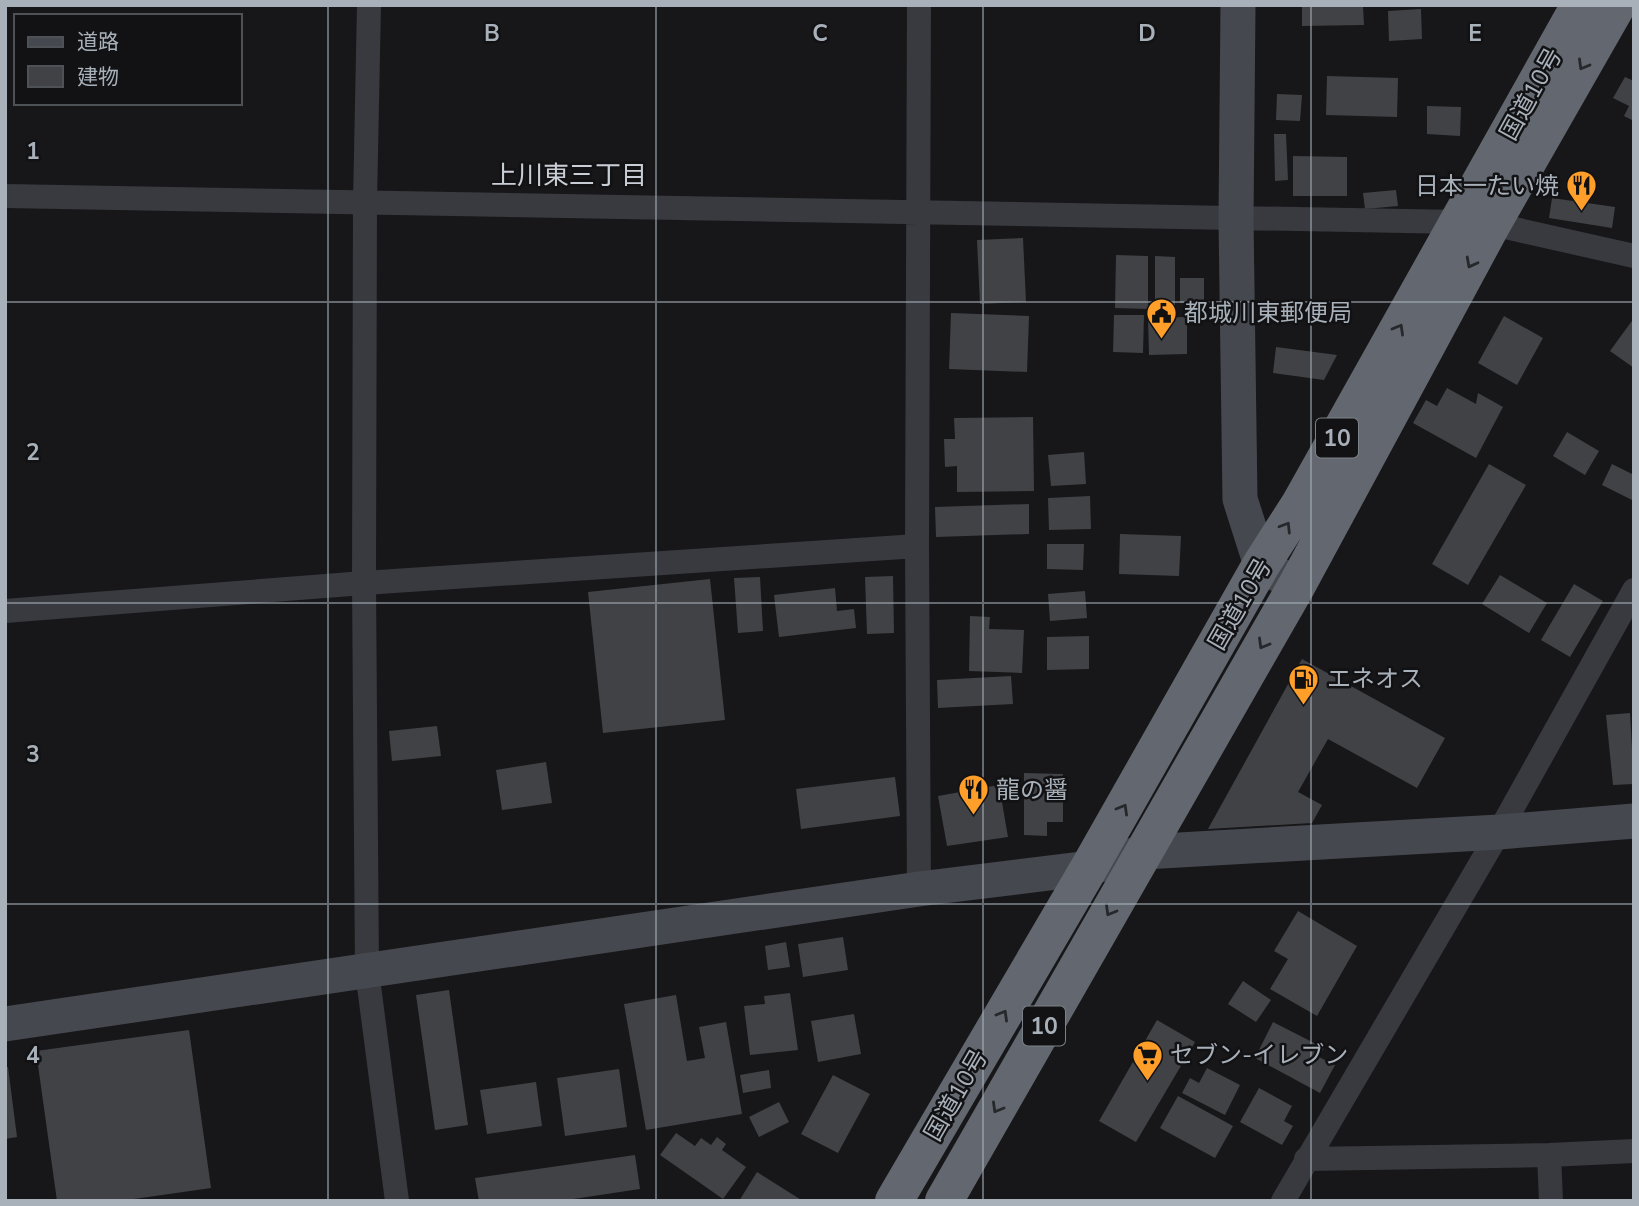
<svg xmlns="http://www.w3.org/2000/svg" width="1639" height="1206" font-family="'Nunito Sans','Noto Sans JP',sans-serif">
  <style>
    .building { fill: #414246 }
    .lines { fill: none; stroke-linecap: round; stroke-linejoin: round }
    .street { stroke: #383a3f; stroke-width: 24 }
    .secondary { stroke: #45494f; stroke-width: 35 }
    .highway { stroke: #636870; stroke-width: 38 }
    .oneway { stroke: #26282b }
    .grid { fill: none; stroke: #a8b0ba; stroke-width: 2; stroke-opacity: 0.55 }
    .labels { text-anchor: middle; stroke-width: 5; stroke-linejoin: round; paint-order: stroke }
    .shield { fill: #121214; stroke: #7b8188; stroke-width: 2 }
    .shield-label { font-size: 23px; font-weight: bold; fill: #a8b0ba }
    .street-label { font-size: 24px; fill: #a8b0ba; stroke: #121214 }
    .poi-label { font-size: 24px; fill: #a8b0ba; stroke: #121214; text-anchor: start }
    .neighbourhood-label { font-size: 26px; fill: #c9ced6; stroke: #121214 }
    .grid-label { font-size: 23px; text-anchor: middle; font-weight: bold; fill: #a8b0ba; stroke: #121214; stroke-width: 5; stroke-linejoin: round; paint-order: stroke }
  </style>
  <rect width="100%" height="100%" fill="#171719"/>
  <path class="building" d="M1302,5H1363L1364,25L1302,26Z
    M1421,9L1422,39L1389,41L1388,11Z
    M1327,76L1398,78L1397,117L1326,115Z
    M1625,77L1634,81V121L1624,116L1629,106L1613,98Z
    M1277,94L1302,95L1300,121L1276,120Z
    M1427,106L1461,107L1460,136L1427,134Z
    M1274,134H1286L1288,180L1275,181Z
    M1293,156L1347,157V196H1293Z
    M1396,190L1398,206L1365,209L1363,193Z
    M1552,198L1615,207L1612,228L1549,218Z
    M1023,238L1026,302L980,304L977,240Z
    M1116,255L1148,256V309L1115,308Z
    M1155,256L1175,257V305H1155Z
    M1180,278H1204V303H1180Z
    M951,313L1029,316L1027,372L949,369Z
    M1114,315H1144L1143,353L1113,352Z
    M1504,316L1543,338L1517,385L1478,363Z
    M1187,317V354L1149,355L1148,318Z
    M1634,318V368L1610,351Z
    M1276,347L1337,355L1324,380L1273,373Z
    M1447,388L1476,404L1478,393L1503,407L1476,458L1413,423L1426,400L1437,406Z
    M1033,417L1034,491L957,492V466L945,467L944,439H955L954,418Z
    M1567,432L1599,451L1585,475L1553,456Z
    M1084,452L1086,484L1051,486L1048,455Z
    M1489,464L1526,485L1468,585L1432,564Z
    M1612,464L1634,475V501L1602,485Z
    M1090,496L1091,529L1049,530L1048,498Z
    M1029,504V534L936,537L935,507Z
    M1120,534L1181,536L1179,576L1119,574Z
    M1047,544H1084L1083,570L1047,569Z
    M1500,575L1547,603L1529,633L1482,604Z
    M893,576L894,633L867,634L865,577Z
    M760,577L763,631L738,633L734,578Z
    M710,579L725,720L603,733L588,592Z
    M1574,584L1603,601L1570,657L1541,640Z
    M835,588L837,611L854,609L856,628L779,637L774,595Z
    M1085,591L1087,618L1050,621L1048,594Z
    M970,616L990,617L989,629L1024,630L1022,673L969,671Z
    M1089,636V669L1047,670V637Z
    M1302,659L1445,738L1417,788L1328,739L1298,792L1322,805L1312,823L1208,829Z
    M1011,676L1013,704L938,708L937,680Z
    M1630,713L1634,784L1613,785L1606,715Z
    M437,726L441,756L392,761L389,731Z
    M546,762L552,803L502,810L496,770Z
    M1024,773L1063,774V822H1047V836L1024,835Z
    M895,777L900,816L801,829L796,789Z
    M999,785L1008,837L947,846L938,796Z
    M1298,911L1357,946L1317,1016L1270,989L1288,959L1274,951Z
    M843,937L848,970L803,977L798,944Z
    M786,942L790,967L768,970L765,946Z
    M1243,981L1271,1000L1256,1022L1228,1004Z
    M449,990L468,1125L435,1130L416,995Z
    M790,993L798,1050L750,1055L744,1006L765,1004L764,996Z
    M676,995L687,1061L705,1058L699,1027L726,1022L742,1114L646,1130L624,1004Z
    M854,1014L861,1054L818,1062L811,1021Z
    M1157,1020L1195,1042L1136,1142L1099,1121Z
    M1273,1022L1324,1048L1319,1057L1335,1065L1320,1093L1255,1058Z
    M189,1030L211,1188L120,1201H57L36,1051Z
    M5,1067H8L17,1137L5,1139Z
    M1207,1068L1240,1085L1225,1115L1182,1093L1190,1078L1199,1083Z
    M619,1069L627,1127L565,1136L557,1078Z
    M769,1070L771,1088L743,1093L740,1075Z
    M833,1075L870,1094L838,1153L801,1134Z
    M536,1082L542,1126L487,1134L480,1090Z
    M1259,1088L1292,1106L1284,1121L1293,1126L1282,1145L1240,1122Z
    M1178,1096L1233,1126L1215,1158L1160,1128Z
    M779,1102L789,1122L759,1137L749,1117Z
    M676,1133L695,1146L701,1138L711,1145L717,1137L726,1144L722,1150L746,1167L723,1199L660,1155Z
    M635,1155L640,1189L560,1201H479L475,1178Z
    M757,1172L803,1201H739Z"/>
  <g class="lines">
    <path class="street" d="M369,5L365,202L364,583L367,971L397,1201
      M5,196L1460,222L1492,224L1634,256
      M5,611L364,583L917,546
      M919,889L917,546L919,5
      M1549,1155L1551,1201
      M1306,1159L1549,1155L1634,1151
      M1283,1201L1499,832L1634,590"/>
    <path class="secondary" d="M1238,5L1236,219L1240,499L1261,565L1297,585
      M5,1024L919,889L1089,868L1144,852L1499,832L1634,821"/>
    <path class="highway" d="M894,1201L1089,868L1261,565L1300,504L1580,5
      M944,1201L1297,585L1492,224L1617,5"/>
  </g>
  <defs><path id="oneway-chevron" d="M-2-3.5L2.5 0L-2 3.5" fill="none" stroke-width="1.6" stroke-linecap="round" stroke-linejoin="round" transform="scale(1.75)"/></defs>
  <g class="oneway">
    <use href="#oneway-chevron" transform="translate(1583 65) rotate(120)"/>
    <use href="#oneway-chevron" transform="translate(1471 263) rotate(118)"/>
    <use href="#oneway-chevron" transform="translate(1399 329) rotate(-60)"/>
    <use href="#oneway-chevron" transform="translate(1286 527) rotate(-58)"/>
    <use href="#oneway-chevron" transform="translate(1263 644) rotate(120)"/>
    <use href="#oneway-chevron" transform="translate(1123 809) rotate(-60)"/>
    <use href="#oneway-chevron" transform="translate(1110 911) rotate(120)"/>
    <use href="#oneway-chevron" transform="translate(1003 1015) rotate(-60)"/>
    <use href="#oneway-chevron" transform="translate(997 1108) rotate(120)"/>
  </g>
  <path class="grid" d="M328,5V1201M656,5V1201M983,5V1201M1311,5V1201M5,302H1634M5,603H1634M5,904H1634"/>
  <defs>
    <symbol id="restaurant-pin" viewBox="-11 -11 22 30"><path d="M0 17L-7.5 6A9.5 9.5 0 1 1 7.5 6Z" fill="#ff9e29" stroke="#121214"/><path d="M-5-6h1v4h1v-4h1v4h1v-4h1v5L-1.5 .5V6h-2V.5L-5-1ZM5-6V6H3V1.5H1.5Q1.5-4 5-6Z" fill="#111"/></symbol>
    <symbol id="civic-pin" viewBox="-11 -11 22 30"><path d="M0 17L-7.5 6A9.5 9.5 0 1 1 7.5 6Z" fill="#ff9e29" stroke="#121214"/><path d="M-.6-6.5H3V-4.5H.6V-3L4-1V1h2V6H-6V1h2V-1L-.6-3ZM-1.2 2.5V6h2.4V2.5Z" fill="#111"/></symbol>
    <symbol id="fuel-pin" viewBox="-11 -11 22 30"><path d="M0 17L-7.5 6A9.5 9.5 0 1 1 7.5 6Z" fill="#ff9e29" stroke="#121214"/><path d="M-5.5-6h7V0h2V4h1.3V-2.5L3-4.5l.8-.8L6-3V5H2.5V1h-1V6h-7ZM-4.2-4.7v3.2H.2V-4.7Z" fill="#111"/></symbol>
    <symbol id="supermarket-pin" viewBox="-11 -11 22 30"><path d="M0 17L-7.5 6A9.5 9.5 0 1 1 7.5 6Z" fill="#ff9e29" stroke="#121214"/><path d="M-6-5.5h2.5l.6 2H6L4.5 2H-2.5L-4.4-4H-6ZM-1.5 3.2a1.3 1.3 0 1 0 .1 0ZM3 3.2a1.3 1.3 0 1 0 .1 0Z" fill="#111"/></symbol>
  </defs>
  <g fill-rule="evenodd">
    <use href="#restaurant-pin" x="1564" y="168" width="35" height="47"/>
    <use href="#civic-pin" x="1144" y="296" width="35" height="47"/>
    <use href="#fuel-pin" x="1286" y="662" width="35" height="47"/>
    <use href="#restaurant-pin" x="956" y="772" width="35" height="47"/>
    <use href="#supermarket-pin" x="1130" y="1038" width="35" height="47"/>
  </g>
  <g class="labels">
    <g class="shield">
      <rect x="1316" y="418.5" width="42" height="39" rx="5"/>
      <rect x="1023" y="1006.5" width="42" height="39" rx="5"/>
    </g>
    <g class="shield-label">
      <text x="1337" y="446">10</text>
      <text x="1044" y="1034">10</text>
    </g>
    <g class="street-label">
      <text transform="translate(1531 94) rotate(-61)" y="8">国道10号</text>
      <text transform="translate(1240 604) rotate(-60)" y="8">国道10号</text>
      <text transform="translate(956 1095) rotate(-60)" y="8">国道10号</text>
    </g>
    <g class="poi-label">
      <text x="1559" y="194" text-anchor="end">日本一たい焼</text>
      <text x="1184" y="321">都城川東郵便局</text>
      <text x="1327" y="687">エネオス</text>
      <text x="996" y="798">龍の醤</text>
      <text x="1170" y="1063">セブン-イレブン</text>
    </g>
    <g class="neighbourhood-label">
      <text x="569" y="184">上川東三丁目</text>
    </g>
  </g>
  <g class="grid-label">
    <text x="492" y="41">B</text>
    <text x="820" y="41">C</text>
    <text x="1147" y="41">D</text>
    <text x="1475" y="41">E</text>
    <text x="33" y="159">1</text>
    <text x="33" y="460">2</text>
    <text x="33" y="762">3</text>
    <text x="33" y="1063">4</text>
  </g>
  <rect width="1639" height="1206" fill="none" stroke="#a8b0ba" stroke-width="14"/>
  <rect x="14" y="14" width="228" height="91" fill="#121214" stroke="#4e5156" stroke-width="2"/>
  <rect x="28" y="37" width="35" height="10" fill="#45494f" stroke="#4e5156" stroke-width="2"/>
  <text x="77" y="49" font-size="21" fill="#a8b0ba">道路</text>
  <rect x="28" y="66" width="35" height="21" fill="#414246" stroke="#4e5156" stroke-width="2"/>
  <text x="77" y="84" font-size="21" fill="#a8b0ba">建物</text>
</svg>
